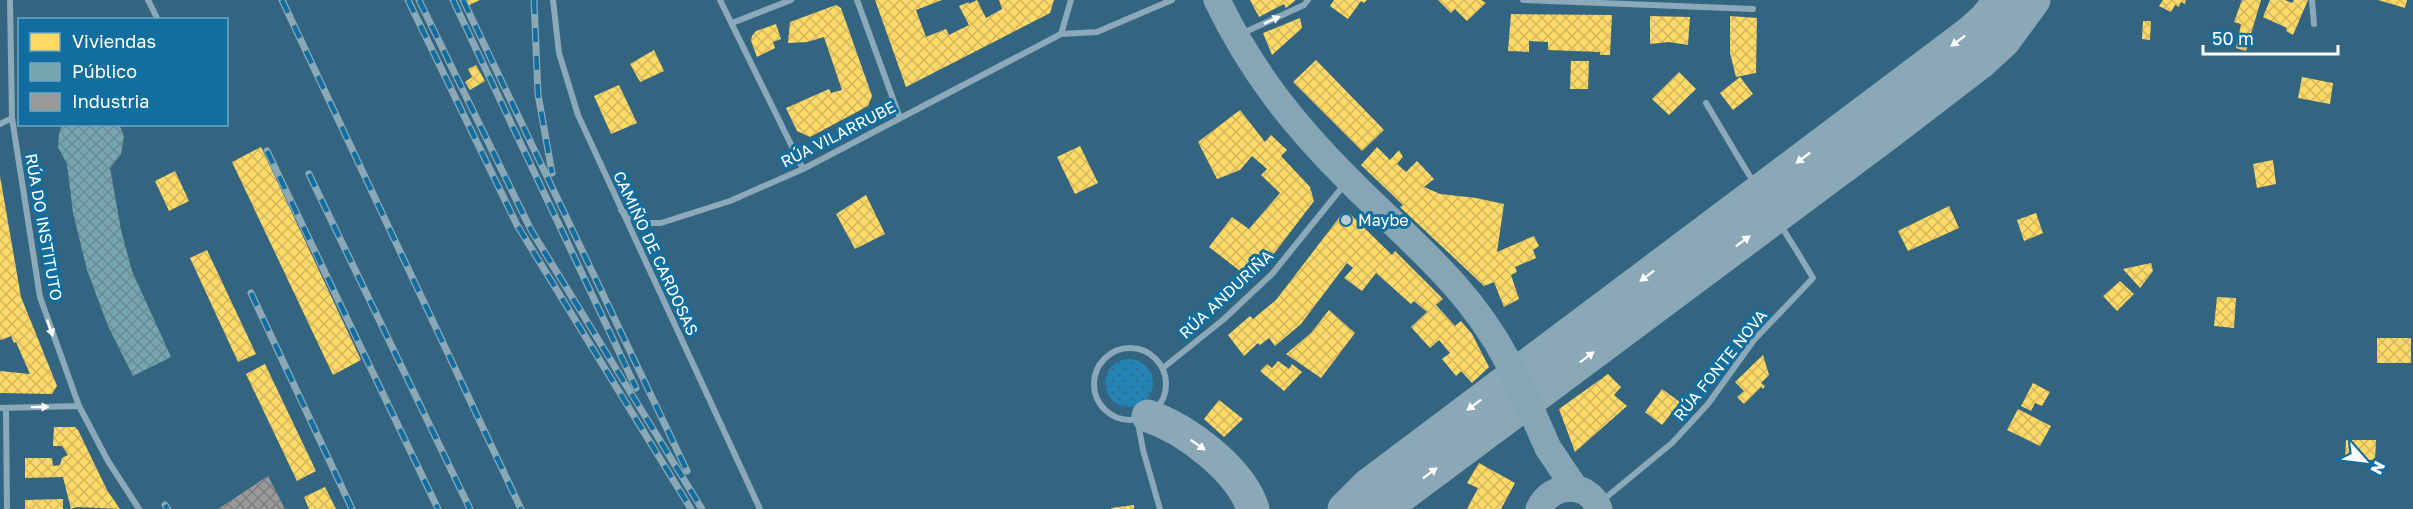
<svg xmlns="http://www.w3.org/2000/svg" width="2413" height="509" font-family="'Golos Text',sans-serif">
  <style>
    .grass { fill: url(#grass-dots) }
    .homes { fill: url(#homes-cross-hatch) }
    .public { fill: url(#public-cross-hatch) }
    .industry { fill: url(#industry-cross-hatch) }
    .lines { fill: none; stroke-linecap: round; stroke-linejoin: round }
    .street { stroke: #8ba9b9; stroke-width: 6 }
    .secondary { stroke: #86a5b5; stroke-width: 27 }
    .highway { stroke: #8ba8b7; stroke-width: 33 }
    .rail-casing { stroke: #8ba8b7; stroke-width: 7 }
    .rail { stroke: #136ea0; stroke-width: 4.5; stroke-dasharray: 14; stroke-linecap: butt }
    .street-bridge { stroke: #8ba9b9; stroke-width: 6 }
    .secondary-bridge { stroke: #86a5b5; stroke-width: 27 }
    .oneway { fill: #fff }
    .poi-dot { fill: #b8c9d3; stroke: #136ea0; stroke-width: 2 }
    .labels { text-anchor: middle; stroke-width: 6; stroke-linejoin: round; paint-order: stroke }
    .street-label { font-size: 16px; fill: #fff; stroke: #136ea0 }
    .poi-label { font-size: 16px; fill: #fff; stroke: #136ea0; text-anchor: start }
  </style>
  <defs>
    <pattern id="grass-dots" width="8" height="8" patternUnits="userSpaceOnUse" patternTransform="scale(1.5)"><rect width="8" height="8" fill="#2483b5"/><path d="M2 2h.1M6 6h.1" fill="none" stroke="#366a86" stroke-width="1.8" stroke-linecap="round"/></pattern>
    <pattern id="homes-cross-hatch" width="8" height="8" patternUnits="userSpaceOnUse" patternTransform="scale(1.5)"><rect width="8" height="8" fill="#ffd966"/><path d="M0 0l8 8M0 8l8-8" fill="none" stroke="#d2b660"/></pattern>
    <pattern id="public-cross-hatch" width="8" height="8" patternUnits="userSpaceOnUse" patternTransform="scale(1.5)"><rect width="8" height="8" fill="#76a5af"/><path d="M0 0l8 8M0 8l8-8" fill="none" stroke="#698a91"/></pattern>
    <pattern id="industry-cross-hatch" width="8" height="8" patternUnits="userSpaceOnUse" patternTransform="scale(1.5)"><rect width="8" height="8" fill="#999"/><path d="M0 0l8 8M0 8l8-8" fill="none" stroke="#7e7e7e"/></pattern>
  </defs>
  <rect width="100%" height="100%" fill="#336580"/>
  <path class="grass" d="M1105 383a24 24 0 1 1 48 0a24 24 0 1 1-48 0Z"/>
  <path class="homes" d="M462,0H480L465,7Z
    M875,0H942L916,10L926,37L946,29L949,35L969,25L959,6L969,2V4L977,0L986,18L1002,9L999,0H1054L1050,13L906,87Z
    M1250,0H1296L1286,8L1284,4L1259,17Z
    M1334,0H1367L1364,3L1361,1L1348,19L1330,6Z
    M1438,0H1481L1486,3L1467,21L1455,9L1451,13Z
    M2163,0H2186L2185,4L2181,2L2179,7L2175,5L2171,12L2159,6Z
    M2242,0H2261L2246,51L2236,48L2241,24L2234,22Z
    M2270,0H2285L2292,3L2294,0H2308L2293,35L2286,31L2287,28L2263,17Z
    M2378,0H2407L2405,8Z
    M836,5L841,8L872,96L868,106L810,137L797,131L786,108L829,89L831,93L842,90L824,37L807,42L788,43L790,22Z
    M1511,14L1612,15L1610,55H1600V52L1548,50V42L1529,41V52L1508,51Z
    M1650,16L1690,17L1688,45L1669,42L1650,44Z
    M1730,16L1757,18L1756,73L1736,77L1730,53Z
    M1300,18L1302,28L1272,55L1263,33Z
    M2143,21H2151L2150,40L2142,39Z
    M776,24L781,39L773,42L775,48L757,57L751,41L752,36L756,31Z
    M654,50L664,71L640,82L630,64Z
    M1316,60L1384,130L1362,151L1293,82Z
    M1571,61H1589L1588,89H1570Z
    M476,65L485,81L470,90L465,82L472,77L468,69Z
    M1679,72L1696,89L1669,115L1652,99Z
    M1740,77L1753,94L1733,110L1720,93Z
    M2302,77L2333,83L2330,104L2298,98Z
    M619,85L637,123L611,134L594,96Z
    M1240,110L1265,142L1271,135L1287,150L1281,156L1310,187L1314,201L1253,281L1209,247L1232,217L1249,229L1280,193L1261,175L1267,169L1252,156L1240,170L1217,179L1198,142Z
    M1080,146L1098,183L1075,194L1057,157Z
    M261,147L361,360L333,375L232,162Z
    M1377,147L1390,160L1399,150L1403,157L1397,164L1406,172L1417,161L1434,179L1424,187L1440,194L1476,198L1504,204L1497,252L1534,236L1539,246L1533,250L1536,258L1515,267L1517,272L1511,275L1519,299L1504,307L1494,282L1484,286L1400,207L1403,205L1361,165Z
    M2273,160L2276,184L2257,188L2253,164Z
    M175,171L189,201L169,211L155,181Z
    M0,176L21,297L57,386L52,394L0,393V371L30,374L16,342L14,343L11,336L1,340L0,338Z
    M866,195L885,234L855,249L836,214Z
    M1949,206L1959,228L1908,251L1898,231Z
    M2036,213L2043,233L2024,241L2017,220Z
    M1342,214H1350L1392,255L1395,251L1443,299L1436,305L1455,326L1461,321L1472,334L1489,367L1472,383L1461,371L1456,376L1442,359L1450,353L1439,340L1430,348L1411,327L1427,312L1414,301L1411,304L1376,273L1362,291L1344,278L1353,268L1347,263L1301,324L1275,346L1269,338L1260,345L1258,343L1244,356L1228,335L1250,316L1253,319L1276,300Z
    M207,250L256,354L238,362L190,258Z
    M2151,263L2153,271L2140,288L2123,269Z
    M2120,281L2134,294L2117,311L2103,296Z
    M2217,297L2236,298L2234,328L2214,326Z
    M1329,310L1355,333L1321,378L1286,354L1311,333Z
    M2377,338H2411V363H2377Z
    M1763,355L1769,375L1761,383L1765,386L1763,389L1761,387L1744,404L1737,397L1744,391L1735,382Z
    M1278,361L1289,369L1292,364L1302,372L1284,391L1260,371L1267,364L1272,368Z
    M265,364L316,471L297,481L246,374Z
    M1608,374L1621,387L1614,395L1627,406L1575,452L1559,409Z
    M2033,383L2050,392L2042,406L2035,403L2031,411L2021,406Z
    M1662,389L1680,402L1662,425L1645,412Z
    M1219,400L1243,419L1224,437L1204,419Z
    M2018,409L2051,426L2040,446L2007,430Z
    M54,427H75L78,430L107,490L120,509L77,507L71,509L63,477L25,478V458H52L53,466L60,465L62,458L68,455L62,446H53Z
    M2346,440H2376L2375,460H2345Z
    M1479,463L1515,483L1501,509H1467L1478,488L1467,483Z
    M325,487L336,509H309L304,497Z
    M63,499V509H25V500Z
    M1134,505V509H1111V508Z"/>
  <path class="public" d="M63,124H119L124,136L121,154L110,168L121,230L132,271L171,357L133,376L108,326L87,270L73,213L67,164L58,147L59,133Z"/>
  <path class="industry" d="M268,476L285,509H218Z"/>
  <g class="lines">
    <path class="street" d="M10,0L12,118L40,297L79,406L108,461L139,509
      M148,0L158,20
      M553,0L559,53L578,115L760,509
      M720,0L803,169
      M857,0L900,118
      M1523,0L1753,9
      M2312,0L2314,24
      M732,23L791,0
      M1243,33L1304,5L1308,0
      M1061,34L1071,0
      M1706,103L1743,165
      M0,124L12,118
      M621,210L639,223H661L730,201L803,169L1061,34L1097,32L1172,0
      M1094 384a36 36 0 1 1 72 0a36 36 0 1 1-72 0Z
      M1163,368L1224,319L1272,274L1344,185
      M0,408L79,406
      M6,408L7,509
      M1138,423L1143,450L1160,509
      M1603,500L1672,443L1708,404L1754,340L1813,278L1798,253"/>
    <path class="secondary" d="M1217,0C1251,71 1293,124 1348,179C1407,239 1467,284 1507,360
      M1533,414L1548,448L1575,488
      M1539,509C1551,482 1589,481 1599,509"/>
    <path class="highway" d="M1148,416C1186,429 1240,469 1253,509
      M1344,509L1368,485L1968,34L1986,18L2000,0
      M1384,509L1890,132L1980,63L2004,41L2034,0"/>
    <defs>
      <path id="rail" d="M282,0L521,509
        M408,0L517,225L691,509
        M419,0L531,230L702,509
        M453,0L636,388
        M463,0L687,471
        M534,0L538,94L552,173
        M267,151L438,509
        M309,174L470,509
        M251,293L352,509
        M165,505L168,509"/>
    </defs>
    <use href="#rail" class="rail-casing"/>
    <use href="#rail" class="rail"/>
    <path class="street-bridge" d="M1743,165L1798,253"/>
    <path class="secondary-bridge" d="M1507,360L1533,414"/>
  </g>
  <defs><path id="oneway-solid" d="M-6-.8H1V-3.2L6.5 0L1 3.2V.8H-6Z" transform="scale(1.5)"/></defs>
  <g class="oneway">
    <use href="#oneway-solid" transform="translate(1272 20) rotate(-25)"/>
    <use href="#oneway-solid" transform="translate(1958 41) rotate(143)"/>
    <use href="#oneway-solid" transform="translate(1803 158) rotate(143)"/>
    <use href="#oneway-solid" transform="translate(1743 241) rotate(-37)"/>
    <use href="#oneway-solid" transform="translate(1647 276) rotate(143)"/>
    <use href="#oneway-solid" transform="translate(50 328) rotate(71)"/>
    <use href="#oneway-solid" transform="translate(1587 357) rotate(-37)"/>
    <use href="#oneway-solid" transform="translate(1474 405) rotate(143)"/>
    <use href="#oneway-solid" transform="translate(40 407) rotate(-1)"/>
    <use href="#oneway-solid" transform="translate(1198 445) rotate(35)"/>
    <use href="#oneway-solid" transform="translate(1430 473) rotate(-37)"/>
  </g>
  <circle class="poi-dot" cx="1346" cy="220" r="6"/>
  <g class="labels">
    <g class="street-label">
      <text transform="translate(838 134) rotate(-27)" y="6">RÚA VILARRUBE</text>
      <text transform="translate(44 227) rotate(80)" y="6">RÚA DO INSTITUTO</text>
      <text transform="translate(656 253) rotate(65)" y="6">CAMIÑO DE CARDOSAS</text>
      <text transform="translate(1226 294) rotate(-43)" y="6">RÚA ANDURIÑA</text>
      <text transform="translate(1720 365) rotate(-51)" y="6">RÚA FONTE NOVA</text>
    </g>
    <g class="poi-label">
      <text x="1358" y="226">Maybe</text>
    </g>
  </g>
  <rect x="18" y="18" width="210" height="108" fill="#136ea0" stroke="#71a8c6" stroke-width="1.5"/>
  <rect x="30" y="33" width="30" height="18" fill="#ffd966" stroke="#71a8c6" stroke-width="1.5"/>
  <text x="72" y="48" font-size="18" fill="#ffffff">Viviendas</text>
  <rect x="30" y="63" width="30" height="18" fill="#76a5af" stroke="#71a8c6" stroke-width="1.5"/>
  <text x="72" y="78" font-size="18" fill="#ffffff">Público</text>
  <rect x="30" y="93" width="30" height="18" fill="#999999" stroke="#71a8c6" stroke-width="1.5"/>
  <text x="72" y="108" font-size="18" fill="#ffffff">Industria</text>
  <g transform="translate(2365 461) rotate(118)" stroke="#136ea0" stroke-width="4.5" paint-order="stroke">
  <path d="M0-4.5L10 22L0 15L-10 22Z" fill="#ffffff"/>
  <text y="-9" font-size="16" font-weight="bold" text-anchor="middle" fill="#ffffff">N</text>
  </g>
  <path d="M2203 45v9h135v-9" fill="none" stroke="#ffffff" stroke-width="3"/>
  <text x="2212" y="45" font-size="18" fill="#ffffff" stroke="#136ea0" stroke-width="4.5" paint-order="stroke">50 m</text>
</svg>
